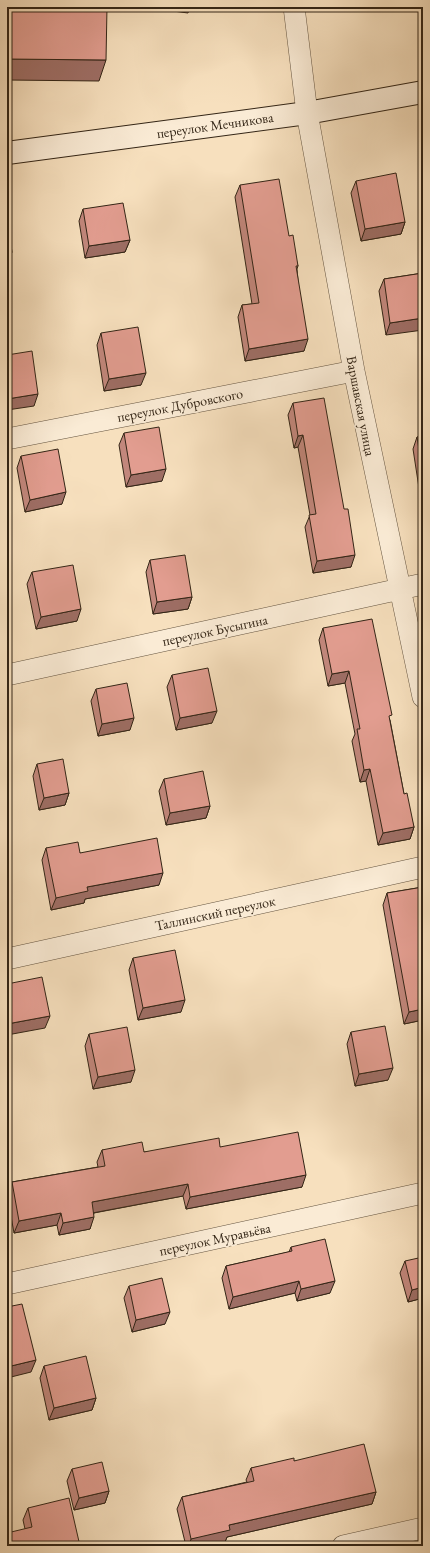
<svg xmlns="http://www.w3.org/2000/svg" width="430" height="1553" font-family="'EB Garamond',serif">
  <style>
    .lines { fill: none; stroke-linecap: round; stroke-linejoin: round }
    .street-casing { stroke: #645440; stroke-width: 22 }
    .secondary-casing { stroke: #332516; stroke-width: 24 }
    .street { stroke: #faebd5; stroke-width: 21 }
    .secondary { stroke: #faebd5; stroke-width: 22 }
    .wall { fill: #c2877c; stroke: #332516 }
    .shaded-wall { fill: #9e6e65; stroke: #332516 }
    .building { fill: #e29d90; stroke: #332516 }
    .labels { text-anchor: middle; stroke-width: 3.5; stroke-linejoin: round; paint-order: stroke }
    .street-label { font-size: 14px; fill: #332516; stroke: #faebd5 }
  </style>
  <rect width="100%" height="100%" fill="#f7e0be"/>
  <filter id="stains"><feTurbulence type="fractalNoise" baseFrequency=".005" numOctaves="4"/><feColorMatrix values="0 0 0 0 .2 0 0 0 0 .09 0 0 0 0 .02 0 0 0 .5 -.17"/></filter>
  <radialGradient id="worn" r=".72"><stop offset=".6" stop-color="#630" stop-opacity="0"/><stop offset="1" stop-color="#630" stop-opacity=".3"/></radialGradient>
  <g class="lines">
    <defs>
      <path id="street" d="M294,7L307,113L354,371L423,697
        M7,439L354,371
        M7,675L423,584
        M7,959L423,867
        M7,1284L423,1193
        M343,1546L423,1528"/>
      <path id="secondary" d="M7,153L307,113L423,92"/>
    </defs>
    <use href="#street" class="street-casing"/>
    <use href="#secondary" class="secondary-casing"/>
    <use href="#street" class="street"/>
    <use href="#secondary" class="secondary"/>
  </g>
  <path class="wall" d="M356,181L405,222L401,234L361,241L351,193Z
    M240,185L289,236L298,266L297,269L304,351L245,361L238,317L242,305L252,304L235,197Z
    M83,209L130,240L125,252L85,258L79,221Z
    M423,273L386,335L379,291L384,279Z
    M101,333L141,385L104,391L97,345Z
    M293,403L351,567L313,573L305,527L310,515L298,447L294,448L288,415Z
    M124,433L162,481L126,487L119,445Z
    M417,437H423V514L413,449Z
    M21,456L62,504L25,512L17,468Z
    M150,560L192,597L188,609L153,614L146,572Z
    M32,572L77,621L36,629L27,584Z
    M323,628L390,720L404,794L414,827L410,839L378,845L366,781L360,782L352,741L355,734L345,683L328,686L319,640Z
    M172,675L212,723L176,730L167,687Z
    M96,689L130,730L98,736L91,701Z
    M37,764L69,793L65,805L39,810L33,776Z
    M164,779L210,806L206,818L166,825L159,791Z
    M46,848L80,853L159,885L85,899L84,903L51,910L42,860Z
    M423,887V1020L404,1024L383,905L387,893Z
    M133,958L181,1012L138,1020L129,970Z
    M351,1032L388,1080L355,1086L347,1044Z
    M89,1034L131,1082L93,1089L85,1046Z
    M220,1147L302,1187L186,1209L183,1196L94,1213L90,1229L59,1235L57,1225L14,1233L7,1194L12,1182L98,1167L97,1162L102,1150L144,1152Z
    M291,1247L330,1293L297,1301L295,1293L229,1309L222,1278L226,1266L289,1252Z
    M405,1261L423,1298L408,1302L400,1273Z
    M129,1286L165,1324L132,1332L124,1298Z
    M44,1366L96,1398L92,1410L49,1420L40,1378Z
    M294,1461L376,1492L372,1504L227,1537L225,1542L209,1546H186L177,1509L182,1497L247,1482L246,1480L251,1468Z
    M72,1469L109,1491L105,1503L74,1510L67,1481Z
    M28,1508L80,1546L25,1529L23,1520Z"/>
  <path class="shaded-wall" d="M143,7H190L188,13Z
    M7,59L106,60L99,81L7,80Z
    M405,222L401,234L361,241L365,229Z
    M130,240L125,252L85,258L89,246Z
    M12,252L8,264H7V253Z
    M423,318V330L386,335L390,323Z
    M308,339L304,351L245,361L249,349Z
    M146,373L141,385L104,391L109,379Z
    M38,394L34,406L7,410V399Z
    M303,435L298,447L294,448L298,436Z
    M166,469L162,481L126,487L131,475Z
    M66,492L62,504L25,512L30,500Z
    M355,555L351,567L313,573L317,561Z
    M192,597L188,609L153,614L157,602Z
    M81,609L77,621L36,629L41,617Z
    M349,671L345,683L328,686L332,674Z
    M217,711L212,723L176,730L180,718Z
    M134,718L130,730L98,736L102,724Z
    M370,769L366,781L360,782L364,770Z
    M69,793L65,805L39,810L44,798Z
    M210,806L206,818L166,825L170,813Z
    M414,827L410,839L378,845L383,833Z
    M163,873L159,885L85,899L84,903L51,910L56,898L87,887Z
    M185,1000L181,1012L138,1020L143,1008Z
    M423,1009V1020L404,1024L409,1012Z
    M50,1016L45,1028L7,1035V1024Z
    M393,1068L388,1080L355,1086L359,1074Z
    M135,1070L131,1082L93,1089L98,1077Z
    M306,1175L302,1187L186,1209L190,1197Z
    M188,1184L183,1196L87,1214L92,1202Z
    M61,1213L57,1225L14,1233L19,1221Z
    M94,1217L90,1229L59,1235L63,1223Z
    M299,1281L295,1293L229,1309L233,1297Z
    M335,1281L330,1293L297,1301L301,1289Z
    M423,1287V1298L408,1302L412,1290Z
    M170,1312L165,1324L132,1332L136,1320Z
    M36,1360L31,1372L7,1378V1367Z
    M96,1398L92,1410L49,1420L54,1408Z
    M109,1491L105,1503L74,1510L79,1498Z
    M376,1492L372,1504L227,1537L225,1542L209,1546H189L191,1539L229,1525Z"/>
  <path class="building" d="M7,7H107L106,60L7,59Z
    M396,173L405,222L365,229L356,181Z
    M279,179L289,236L293,235L298,266H296L308,339L249,349L242,305L259,303L240,185Z
    M123,203L130,240L89,246L83,209Z
    M7,219L12,252L7,253Z
    M423,273V318L390,323L384,279Z
    M138,327L146,373L109,379L101,333Z
    M32,351L38,394L7,399V355Z
    M324,398L344,509H348L355,555L317,561L309,515L316,514L303,435L298,436L293,403Z
    M159,427L166,469L131,475L124,433Z
    M417,437H423V474Z
    M58,449L66,492L30,500L21,456Z
    M185,555L192,597L157,602L150,560Z
    M73,565L81,609L41,617L32,572Z
    M372,619L392,715L389,716L404,794L407,793L414,827L383,833L370,769L364,770L357,729H360L349,671L332,674L323,628Z
    M208,668L217,711L180,718L172,675Z
    M127,683L134,718L102,724L96,689Z
    M63,759L69,793L44,798L37,764Z
    M203,771L210,806L170,813L164,779Z
    M157,838L163,873L87,887L88,891L56,898L46,848L78,842L80,853Z
    M423,887V1009L409,1012L387,893Z
    M175,950L185,1000L143,1008L133,958Z
    M42,977L50,1016L7,1024V984Z
    M385,1026L393,1068L359,1074L351,1032Z
    M127,1027L135,1070L98,1077L89,1034Z
    M298,1132L306,1175L190,1197L188,1184L92,1202L94,1217L63,1223L61,1213L19,1221L12,1182L105,1166L102,1150L142,1142L144,1152L219,1138L220,1147Z
    M325,1239L335,1281L301,1289L299,1281L233,1297L226,1266L292,1251L291,1247Z
    M423,1257V1287L412,1290L405,1261Z
    M162,1278L170,1312L136,1320L129,1286Z
    M22,1304L36,1360L7,1367V1307Z
    M86,1356L96,1398L54,1408L44,1366Z
    M364,1444L376,1492L229,1525L230,1530L191,1539L182,1497L254,1481L251,1468L294,1458V1461Z
    M102,1462L109,1491L79,1498L72,1469Z
    M69,1498L80,1546H7V1533L32,1527L28,1508Z"/>
  <g class="labels">
    <g class="street-label">
      <text transform="translate(215 125) rotate(-8)" y="5">переулок Мечникова</text>
      <text transform="translate(180 405) rotate(-11)" y="5">переулок Дубровского</text>
      <text transform="translate(361 406) rotate(79)" y="5">Варшавская улица</text>
      <text transform="translate(215 630) rotate(-12)" y="5">переулок Бусыгина</text>
      <text transform="translate(215 913) rotate(-12)" y="5">Таллинский переулок</text>
      <text transform="translate(215 1239) rotate(-12)" y="5">переулок Муравьёва</text>
    </g>
  </g>
  <rect width="430" height="1553" fill="none" stroke="#f7e0be" stroke-width="24"/>
  <rect x="8" y="8" width="414" height="1537" fill="none" stroke="#332516" stroke-width="2"/>
  <rect x="12" y="12" width="406" height="1529" fill="none" stroke="#332516"/>
  <rect width="100%" height="100%" filter="url(#stains)"/>
  <rect width="100%" height="100%" fill="url(#worn)"/>
</svg>
